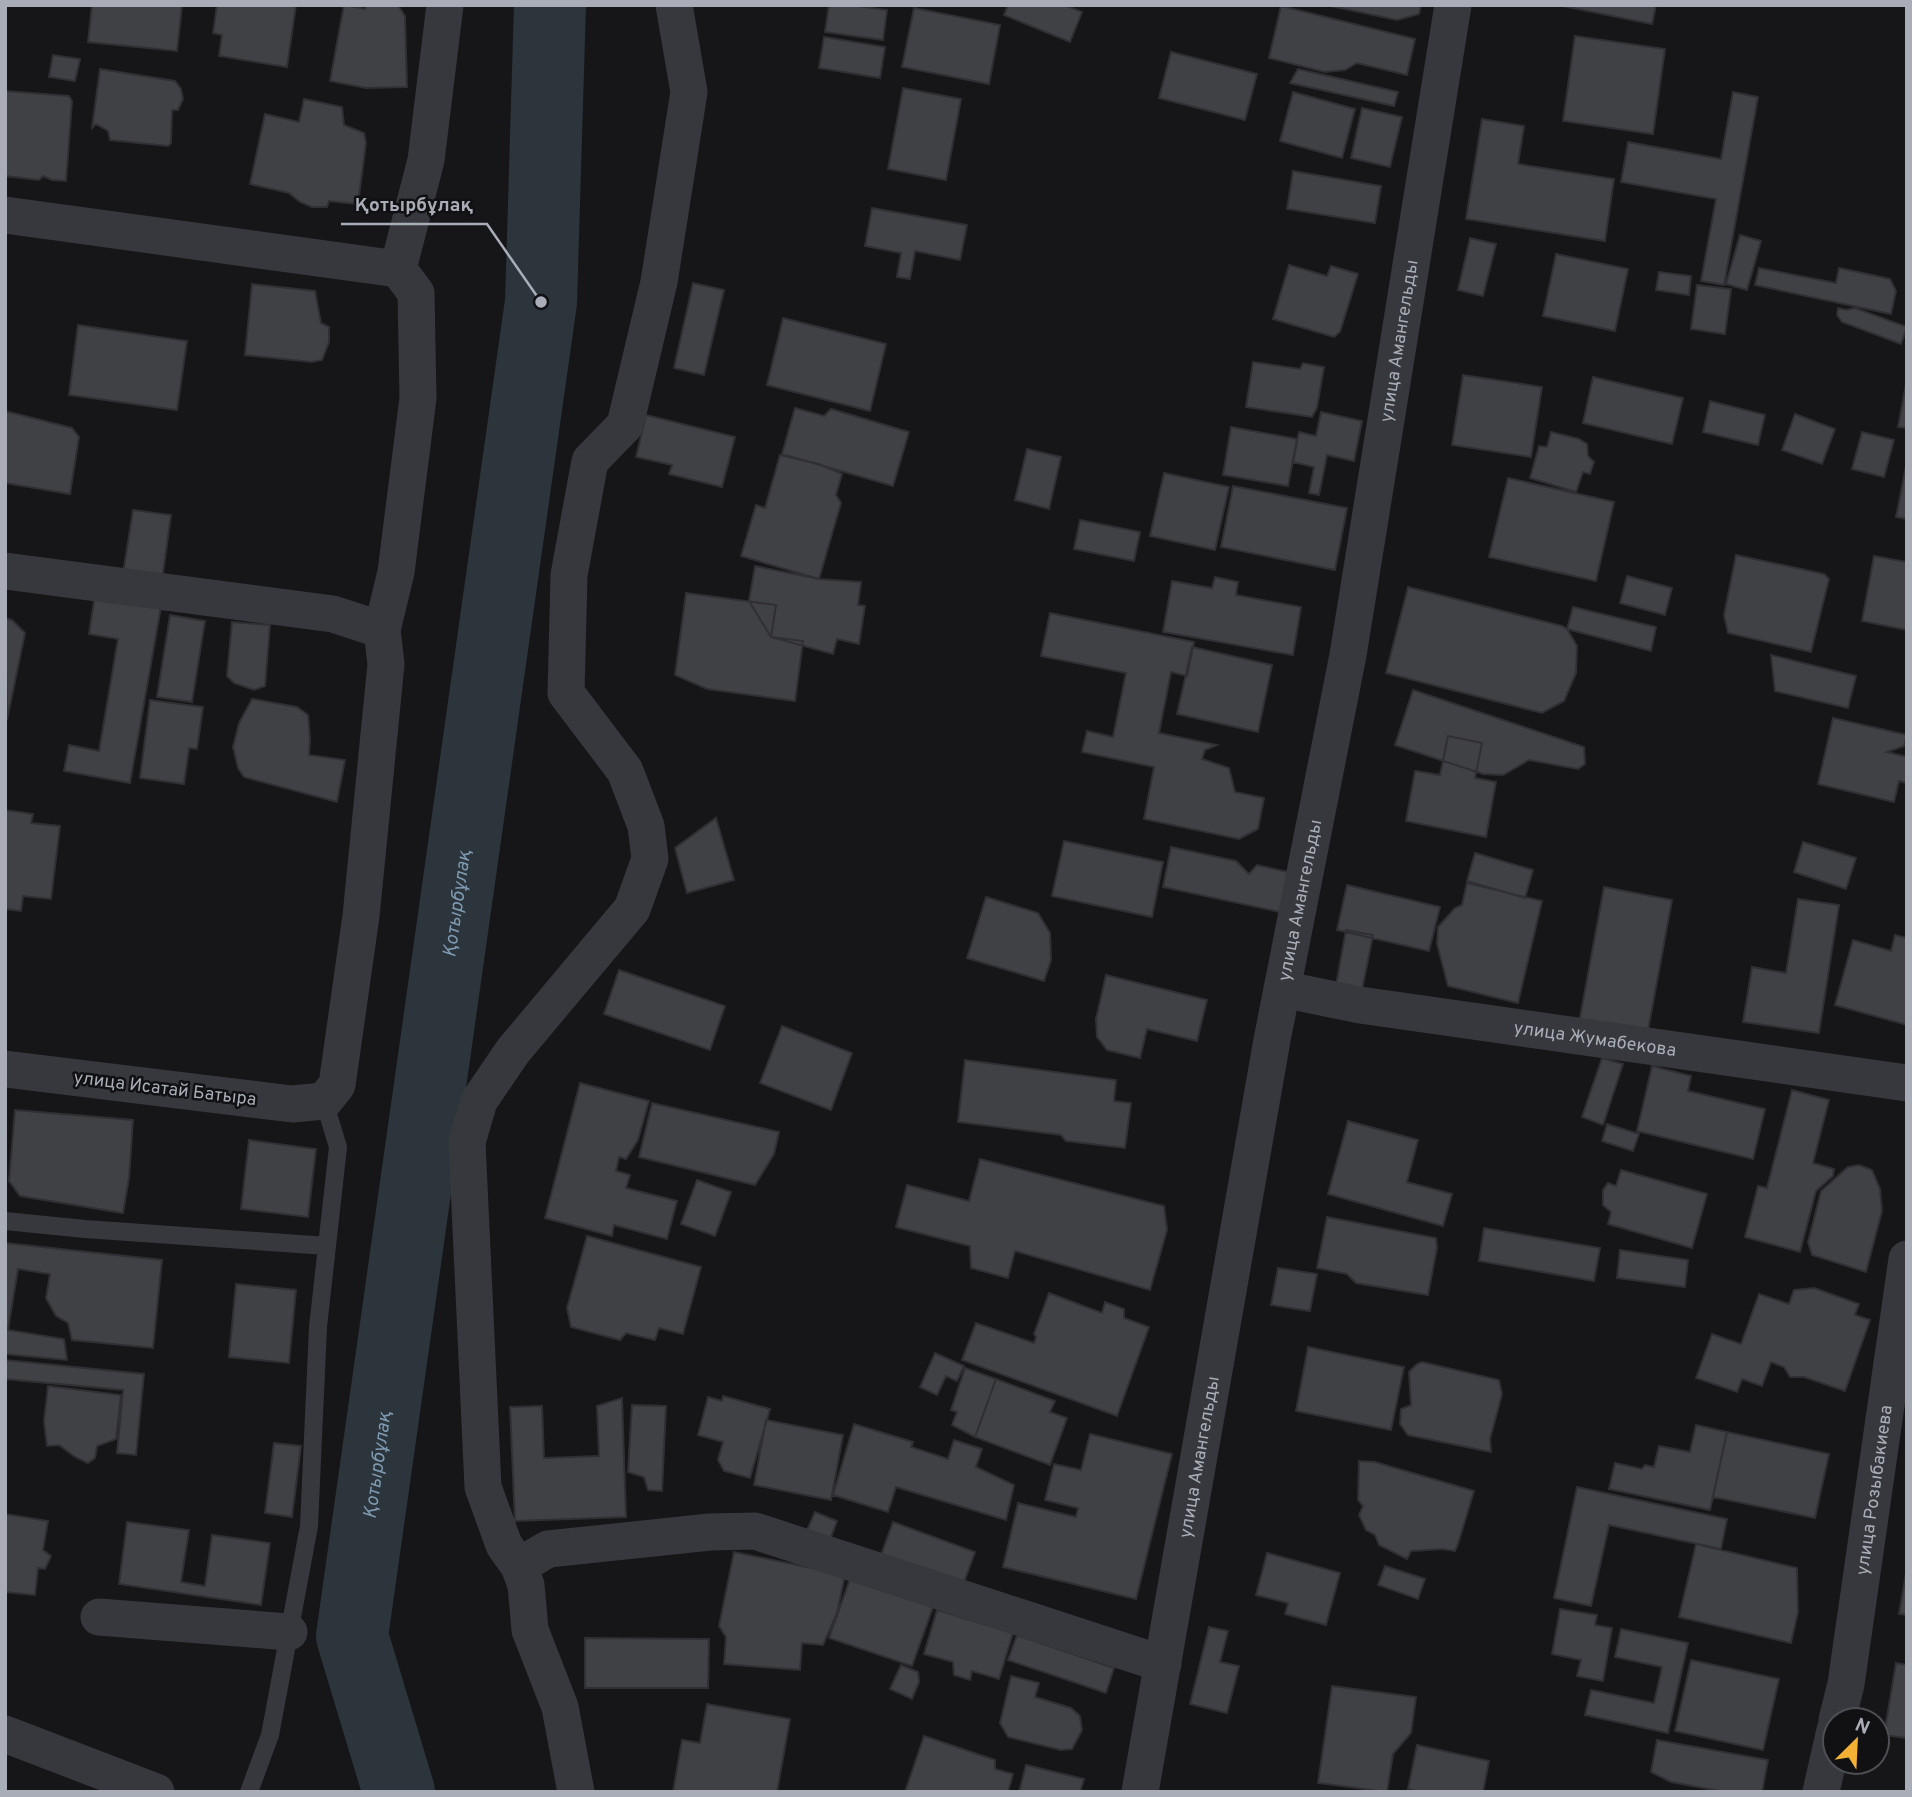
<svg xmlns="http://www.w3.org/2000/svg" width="1912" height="1797" font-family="Overpass,sans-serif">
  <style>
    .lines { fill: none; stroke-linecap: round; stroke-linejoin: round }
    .river { stroke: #2c353c; stroke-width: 72 }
    .building { fill: #404145; stroke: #303034; stroke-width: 2 }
    .service { stroke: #37383d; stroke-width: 18 }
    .minor { stroke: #37383d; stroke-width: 37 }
    .labels { text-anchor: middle; stroke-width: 5; stroke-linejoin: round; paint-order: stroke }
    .street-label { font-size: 18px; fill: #a8adb8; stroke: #111113 }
    .water-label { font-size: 19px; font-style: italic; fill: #7f9bb3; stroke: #111113 }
    .leader { fill: none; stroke: #a8adb8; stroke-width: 2.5 }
    .callout-dot { fill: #a8adb8; stroke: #111113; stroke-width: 2.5 }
    .callout-label { font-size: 19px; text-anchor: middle; font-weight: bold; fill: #a8adb8; stroke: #111113; stroke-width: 5; stroke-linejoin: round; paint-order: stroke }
  </style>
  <rect width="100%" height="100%" fill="#161618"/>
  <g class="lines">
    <path class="river" id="s1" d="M399,1792L352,1636L541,302L550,5"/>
  </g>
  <path class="building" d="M92,5H182L177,51L88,42Z
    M217,5H296L287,67L219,56L222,35L213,33Z
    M344,5L365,9L367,5H398L405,16L407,87L366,88L330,81Z
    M829,5H850L887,10L883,40L825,32Z
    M1008,5H1065L1082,12L1070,42L1004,15Z
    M1326,5H1421L1419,14L1397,20Z
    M1558,5H1656L1652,24Z
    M1281,6L1415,39L1407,75L1357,63L1345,70L1325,72L1269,58Z
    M914,8L1000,25L989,84L902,67Z
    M1575,36L1665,49L1653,134L1563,121Z
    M824,37L885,47L880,78L819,68Z
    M1171,52L1257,74L1245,120L1159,98Z
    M53,55L80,59L75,81L49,77Z
    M100,69L175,81L181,89L183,99L178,110H172L171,143L168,146L110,140L108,131L96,124L92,128Z
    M1298,69L1398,92L1394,106L1290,83Z
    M903,88L961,99L946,180L888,169Z
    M5,91L69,96L72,101L66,181L52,180L43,176L39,180L5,176Z
    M1293,92L1355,109L1342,158L1280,141Z
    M1733,92L1758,97L1724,285L1701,281L1716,199L1621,182L1628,142L1721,159Z
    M304,99L342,107L344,125L364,133L366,143L359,196L356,204L329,201L327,207H312L300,202L289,193L250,184L265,114L299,122Z
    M1362,108L1402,117L1390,167L1351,158Z
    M1482,119L1524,126L1518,164L1614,179L1605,241L1466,219Z
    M1293,171L1381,186L1375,223L1287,209Z
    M872,208L967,225L960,260L915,251L910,279L897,277L901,253L865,246Z
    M1740,235L1761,241L1747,290L1726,284Z
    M1470,238L1496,244L1483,296L1458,290Z
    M1556,254L1628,269L1615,331L1543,316Z
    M1289,265L1327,276L1331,266L1358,274L1340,332L1334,337L1273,319Z
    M1759,268L1836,283L1839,268L1890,279L1896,291L1891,314L1755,285Z
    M1659,272L1691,276L1689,295L1656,290Z
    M693,283L724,290L704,375L674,368Z
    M252,284L315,291L321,323L329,327V342L322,360L312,362L245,355Z
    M1697,285L1731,289L1725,334L1691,329Z
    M1838,308L1846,310L1855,308L1907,327L1901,344L1842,322L1837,315Z
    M783,318L886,344L870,411L767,385Z
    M78,325L187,341L177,410L69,395Z
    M1253,362L1300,369L1303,363L1324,367L1317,408L1312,417L1246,407Z
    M1463,375L1542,387L1531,457L1452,445Z
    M1593,377L1683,398L1672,444L1583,423Z
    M1907,379V428L1898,427Z
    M1710,401L1765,415L1758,445L1703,432Z
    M795,408L824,416L831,409L909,432L893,486L782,454Z
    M5,411L72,428L79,437L70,494L5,483Z
    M1321,412L1362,421L1354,461L1327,455L1319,495L1309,493L1314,467L1293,462L1299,432L1316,436Z
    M1795,414L1835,429L1822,464L1782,450Z
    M646,415L735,437L722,487L669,474L672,465L636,457Z
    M1231,427L1297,439L1288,486L1223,475Z
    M1551,432L1579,439L1587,444L1588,456L1594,462L1590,474L1583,472L1576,492L1530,478L1539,446L1547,447Z
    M1862,432L1894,440L1884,477L1852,469Z
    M1027,449L1061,457L1049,509L1015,500Z
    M780,455L819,464L842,474L836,495L841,503L819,579L741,556L756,505L765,508Z
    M1907,461V519L1896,517Z
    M1164,473L1229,487L1215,550L1150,536Z
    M1508,478L1614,502L1596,581L1489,557Z
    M1233,486L1347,508L1335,570L1221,547Z
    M133,510L171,515L162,580L123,574Z
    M1080,520L1140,532L1134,561L1074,549Z
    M1736,555L1824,574L1829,579L1811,652L1728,633L1724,615Z
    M1874,556L1907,562V630L1862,621Z
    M755,566L819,579L861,582L858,605L865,606L859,644L837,639L833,654L771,637L749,601Z
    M1627,576L1672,588L1665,615L1620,603Z
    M1215,577L1238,582L1236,595L1301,607L1293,655L1163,632L1172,581L1212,588Z
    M1408,587L1562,626L1567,629L1577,646L1576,673L1564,701L1542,713L1386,673Z
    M686,593L776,605L771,637L803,641L795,701L707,689L675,675Z
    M95,595L161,607L130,783L64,771L69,745L99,751L118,639L89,634Z
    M1573,607L1656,627L1651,651L1567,629Z
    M1050,613L1194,642L1187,676L1171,672L1159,733L1217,745L1205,750L1202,759L1229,768L1235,792L1264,798L1258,829L1239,839L1144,819L1154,767L1082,752L1087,731L1113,737L1126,673L1041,656Z
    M170,615L205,621L192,702L157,697Z
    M5,618L12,620L25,633L7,720Z
    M232,622L270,625L265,686L254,690L234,683L227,676Z
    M1192,647L1272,665L1258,732L1177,714Z
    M1771,655L1856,676L1848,708L1775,691Z
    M1413,690L1584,747L1585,764L1578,769L1529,760L1503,775L1483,774L1395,745Z
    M252,699L297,707L308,715L310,739L309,755L345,760L337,802L244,777L238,768L233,747L239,723Z
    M150,700L203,707L197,749L189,748L184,784L140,778Z
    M1833,718L1907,735L1904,746L1887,752L1907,757V783L1899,781L1894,802L1818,784Z
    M1448,736L1482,743L1475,778L1496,782L1486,837L1406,821L1415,771L1440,775Z
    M5,810L33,814L31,823L60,826L51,899L23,896L21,911L5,909Z
    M716,818L734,880L687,893L675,848Z
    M1064,841L1163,862L1152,917L1052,896Z
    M1803,842L1856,858L1846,889L1794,872Z
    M1171,847L1236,861L1249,874L1257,865L1288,872L1280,912L1163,887Z
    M1475,853L1533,870L1525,898L1467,881Z
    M1467,883L1542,901L1518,1003L1448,986L1437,944L1438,927L1455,908L1462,905Z
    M1347,885L1440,907L1429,951L1337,930Z
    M1604,887L1672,900L1647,1036L1579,1023Z
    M986,897L1038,913L1050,933L1051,960L1044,981L967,958Z
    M1798,899L1839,905L1819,1033L1743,1022L1752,967L1786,973Z
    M1346,930L1373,935L1362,990L1336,985Z
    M1895,935L1907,938V1025L1835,1005L1853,940L1891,951Z
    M619,970L725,1006L710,1050L604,1014Z
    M1106,975L1207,1000L1197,1041L1147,1029L1140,1058L1107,1050L1097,1037L1096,1019Z
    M782,1026L852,1053L831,1110L760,1083Z
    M1602,1058L1623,1064L1603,1125L1582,1117Z
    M965,1060L1116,1080L1114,1101L1131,1103L1125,1148L1066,1141L1061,1135L958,1122Z
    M1652,1066L1691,1076L1688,1091L1765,1109L1753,1159L1637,1131Z
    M580,1083L649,1101L638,1140L626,1159L619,1157L616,1171L630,1175L626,1188L677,1201L667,1239L614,1225L612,1236L545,1218Z
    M1792,1090L1829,1100L1813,1163L1834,1169L1833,1176L1816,1191L1800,1252L1745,1237L1758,1186L1767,1188Z
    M652,1103L779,1132L774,1154L755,1185L639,1157Z
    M15,1110L133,1120L129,1178L123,1213L20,1196L9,1181Z
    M1348,1121L1418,1140L1407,1182L1452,1194L1443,1226L1328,1194Z
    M1607,1124L1639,1134L1633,1151L1602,1141Z
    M249,1140L316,1149L308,1217L241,1209Z
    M980,1159L1164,1206L1167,1230L1150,1290L1015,1251L1008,1278L971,1268L970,1246L896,1227L907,1185L969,1201Z
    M1859,1165L1872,1170L1880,1189L1882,1211L1866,1272L1812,1255L1808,1242L1821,1191L1848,1167Z
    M1621,1170L1707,1194L1692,1248L1608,1224L1611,1212L1603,1205V1190L1608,1183L1616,1186Z
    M697,1180L731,1192L715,1236L681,1224Z
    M1327,1217L1436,1238L1437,1248L1428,1295L1356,1283L1347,1274L1317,1268Z
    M1484,1228L1600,1248L1594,1281L1479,1261Z
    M587,1236L701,1267L683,1334L659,1328L655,1340L626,1333L620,1340L571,1327L567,1308Z
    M5,1243L162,1260L153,1348L72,1340L68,1323L56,1316L46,1298L50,1274L18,1269L8,1330L64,1339L67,1360L5,1354Z
    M1620,1250L1688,1260L1685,1287L1617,1278Z
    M1278,1268L1317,1274L1310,1311L1271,1305Z
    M236,1284L296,1290L289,1363L229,1357Z
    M1814,1288L1859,1304L1855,1315L1870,1320L1845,1391L1804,1377H1790L1784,1367L1771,1362L1762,1386L1742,1379L1737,1392L1696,1378L1712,1334L1741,1344L1759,1294L1789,1304L1794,1290Z
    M1049,1293L1102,1313L1105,1302L1124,1309V1318L1149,1327L1117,1416L962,1360L976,1323L1034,1343L1036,1337L1034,1334Z
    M1308,1347L1404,1367L1391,1430L1296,1411Z
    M935,1353L964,1366L957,1381L946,1376L937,1395L920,1387Z
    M5,1360L144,1374L136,1455L117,1453L123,1390L5,1379Z
    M1422,1362L1499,1380L1502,1394L1490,1439L1491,1452L1408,1435L1400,1424L1401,1409L1411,1405L1409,1372L1417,1364Z
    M965,1368L996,1379L975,1437L952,1425L957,1412L951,1410Z
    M996,1379L1055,1401L1050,1412L1067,1418L1050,1465L975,1437Z
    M48,1386L121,1395L116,1439L97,1446L95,1458L88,1463L75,1457L59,1445L47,1446L44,1421Z
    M723,1396L770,1409L750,1478L724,1471L718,1460L723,1442L698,1435L708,1397L722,1401Z
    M622,1398L626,1517L515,1521L510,1407L542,1406L544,1458L599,1456L597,1406Z
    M632,1405L666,1406L662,1491L648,1490L644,1477L628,1472Z
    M766,1420L843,1435L831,1500L754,1485Z
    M854,1424L913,1442L911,1447L948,1459L954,1440L982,1449L976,1467L1014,1485L1006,1520L896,1487L888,1512L833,1495Z
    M1696,1425L1727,1432L1710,1510L1609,1489L1615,1463L1642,1469L1645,1465L1654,1467L1659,1446L1690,1452Z
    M1727,1432L1829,1454L1815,1518L1713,1497Z
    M1090,1434L1172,1454L1136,1599L1003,1567L1018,1503L1076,1517L1078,1508L1045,1500L1054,1464L1081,1470Z
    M274,1443L301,1446L292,1517L265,1513Z
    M1359,1461L1375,1462L1474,1491L1458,1544L1455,1551L1442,1549L1411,1551L1407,1559L1379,1545L1375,1535L1366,1530L1359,1515L1363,1506L1358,1500Z
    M1577,1487L1727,1519L1721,1549L1609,1525L1591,1606L1554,1598Z
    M815,1512L837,1521L830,1540L807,1530Z
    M5,1514L48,1521L43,1550L51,1556L45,1569L38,1568L35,1595L5,1592Z
    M127,1522L189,1530L181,1582L205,1586L212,1535L270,1543L261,1605L119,1584Z
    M893,1522L975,1552L963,1585L881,1555Z
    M1696,1544L1797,1568L1798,1612L1791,1643L1679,1617Z
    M734,1552L845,1575L837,1613L823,1645L802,1643L800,1670L724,1664L726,1637L719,1626Z
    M1267,1553L1340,1573L1326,1625L1285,1614L1288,1603L1256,1595Z
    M1385,1566L1425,1579L1418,1599L1378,1585Z
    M1907,1568V1615L1899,1614Z
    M850,1579L933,1607L912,1666L829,1638Z
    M1560,1609L1597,1615L1595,1625L1612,1628L1603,1681L1577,1676L1581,1660L1552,1654Z
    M937,1610L1013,1633L999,1679L972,1671L970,1680L954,1675L953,1662L924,1654Z
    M1209,1627L1228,1631L1220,1662L1239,1666L1227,1713L1190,1704Z
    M1621,1629L1688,1643L1668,1733L1585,1715L1591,1690L1654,1703L1662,1667L1615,1657Z
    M1017,1635L1114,1668L1106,1693L1008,1660Z
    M585,1638L709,1639L708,1688H585Z
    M1691,1660L1779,1679L1763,1750L1675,1731Z
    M1896,1663L1907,1665V1738L1884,1735Z
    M901,1665L918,1672L919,1682L912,1699L890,1689Z
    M1011,1676L1039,1683L1035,1697L1071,1708L1080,1716L1082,1730L1072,1749L1061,1750L1008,1737L1000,1723Z
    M1332,1686L1416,1697L1411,1733L1393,1754L1387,1792L1318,1783Z
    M707,1704L790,1719L777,1792H673L682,1740L700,1743Z
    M924,1736L995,1760V1769L1013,1774L1008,1792H905Z
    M1657,1740L1768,1760L1762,1792H1725L1671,1782L1651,1772Z
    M1417,1745L1489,1761L1483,1792H1420L1408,1789Z
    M1026,1765L1084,1779L1080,1792H1019Z"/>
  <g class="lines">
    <path class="service" d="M5,1221L85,1229L327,1246
      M249,1792L270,1735L309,1526L318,1327L338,1147L324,1101"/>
    <g class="minor">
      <path d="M5,215L398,269L416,293L418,398L396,572L382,630"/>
      <path d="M398,269L426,160L445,5"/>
      <path d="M5,571L333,614L382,630L386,664L361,916L337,1085L324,1101L292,1104L5,1069"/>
      <path id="s2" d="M1282,989L1360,1005L1907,1083"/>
      <path d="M519,1566L548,1549L710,1532L755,1531L1163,1664"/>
      <path d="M99,1617L289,1632"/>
      <path id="s3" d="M1837,1720L1846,1684L1907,1259"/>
      <path d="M5,1734L156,1792"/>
      <path d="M576,1792L560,1707L530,1630L526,1585L519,1566L504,1545L483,1487L467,1142L479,1101L513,1051L632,909L650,859L646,826L625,771L566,693L569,575L590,461L625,425L659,282L689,92L674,5"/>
      <path id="s4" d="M1140,1792L1272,1040L1348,655L1453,5"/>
      <path d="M1821,1792L1835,1730"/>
    </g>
  </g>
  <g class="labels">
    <g class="street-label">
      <text dy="6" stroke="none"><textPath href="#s4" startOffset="1474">улица Амангельды</textPath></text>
      <text dy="6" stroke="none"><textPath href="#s4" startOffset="906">улица Амангельды</textPath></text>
      <text dy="6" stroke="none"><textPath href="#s2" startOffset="317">улица Жумабекова</textPath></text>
      <text transform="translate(165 1088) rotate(7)" y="6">улица Исатай Батыра</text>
      <text dy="6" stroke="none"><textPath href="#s4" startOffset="340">улица Амангельды</textPath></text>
      <text dy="6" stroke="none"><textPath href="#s3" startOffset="233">улица Розыбакиева</textPath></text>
    </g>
    <g class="water-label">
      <text dy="7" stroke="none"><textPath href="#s1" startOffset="903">Қотырбұлақ</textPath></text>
      <text dy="7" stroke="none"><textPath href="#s1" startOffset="336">Қотырбұлақ</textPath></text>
    </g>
  </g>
  <path class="leader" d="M541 302L487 224H341"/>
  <circle class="callout-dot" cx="541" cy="302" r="7"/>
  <g class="callout-label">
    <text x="414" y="211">Қотырбұлақ</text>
  </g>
  <rect width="1912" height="1797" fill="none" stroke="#a8adb8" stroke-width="14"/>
  <g transform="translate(1856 1741) rotate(24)"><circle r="33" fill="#111113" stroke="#4d4f55" stroke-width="2"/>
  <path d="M0-5L12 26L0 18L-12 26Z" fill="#f2b134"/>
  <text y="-10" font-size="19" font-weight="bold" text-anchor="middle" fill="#a8adb8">N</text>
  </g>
</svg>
